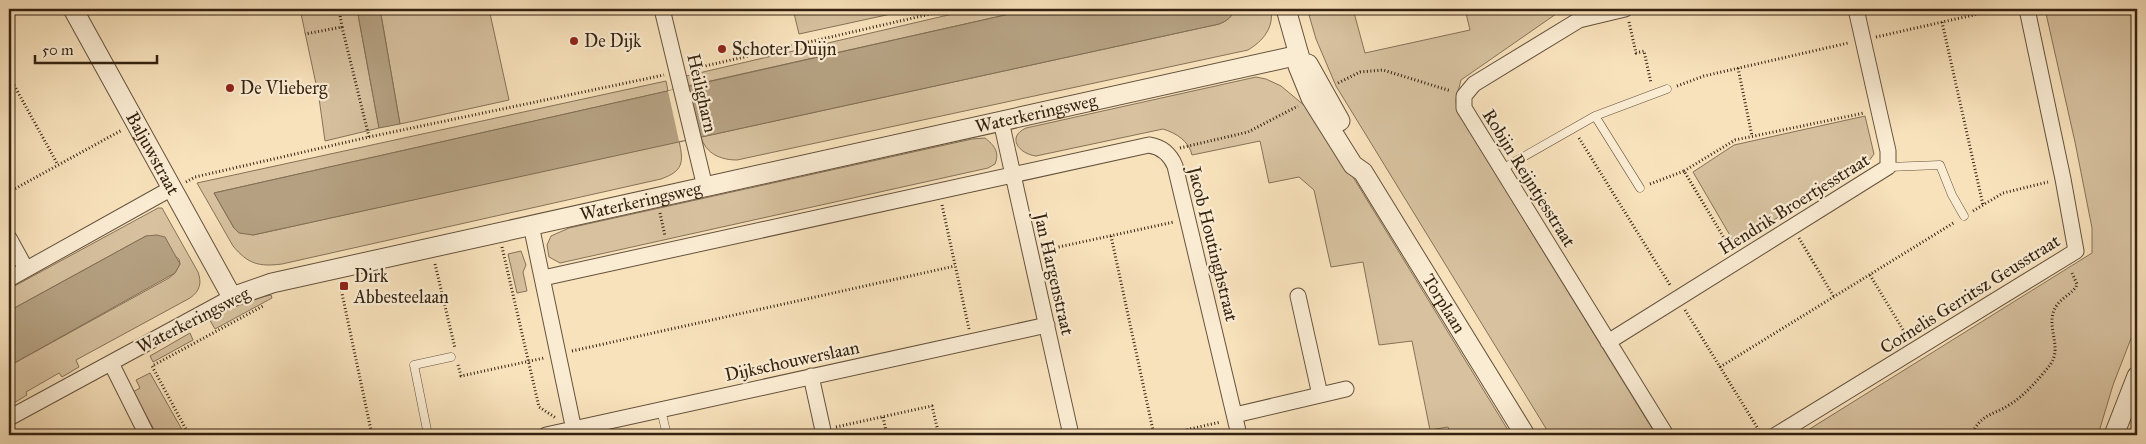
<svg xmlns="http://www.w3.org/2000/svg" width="2146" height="444" font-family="'IM FELL Great Primer',serif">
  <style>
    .green { fill: #d7c19f; stroke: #867258 }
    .water { fill: #b5a182; stroke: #816e55 }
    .pier { fill: #f8e2bc }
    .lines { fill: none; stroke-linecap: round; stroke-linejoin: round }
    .service-casing { stroke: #65523c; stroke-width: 9 }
    .minor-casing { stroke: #65523c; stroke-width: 17 }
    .tertiary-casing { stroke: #65523c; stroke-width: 21 }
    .path { stroke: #342211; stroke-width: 3; stroke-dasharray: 1 2.5; stroke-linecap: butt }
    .service { stroke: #faecd3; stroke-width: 8 }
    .minor { stroke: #faecd3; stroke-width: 15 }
    .tertiary { stroke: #faecd3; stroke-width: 19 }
    .poi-dot { fill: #8f2418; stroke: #faecd3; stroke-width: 2 }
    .labels { text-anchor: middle; stroke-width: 4.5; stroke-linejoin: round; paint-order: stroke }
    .poi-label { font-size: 18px; fill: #342211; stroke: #faecd3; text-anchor: start }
    .street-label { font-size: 18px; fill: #342211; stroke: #faecd3 }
  </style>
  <rect width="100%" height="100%" fill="#f8e2bc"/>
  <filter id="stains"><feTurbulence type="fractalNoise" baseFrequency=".004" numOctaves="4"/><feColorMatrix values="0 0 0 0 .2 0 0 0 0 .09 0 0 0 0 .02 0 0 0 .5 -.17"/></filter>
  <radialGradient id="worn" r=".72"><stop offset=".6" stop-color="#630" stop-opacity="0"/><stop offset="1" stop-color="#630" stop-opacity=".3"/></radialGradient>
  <path class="green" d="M300,9H357L379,128L325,141L319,98Z
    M380,9H489L509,100L400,124Z
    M793,9H914L799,34Z
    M974,9H1032L688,86L686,76Z
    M1235,9H1271C1274,28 1263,41 1248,50L737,160C721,160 706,154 701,137L1219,24C1227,21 1232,17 1235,9Z
    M1342,9H1353L1365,53L1470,30L1465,9H1558L1556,14L1461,80L1456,100L1457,111L1656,435H1550L1336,86L1316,39L1309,15Z
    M2045,9H2137V323L2113,385L2098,435H1800L2092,253V228L2075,142Z
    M1256,77L1266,79L1281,86L1305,106L1350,172L1511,435H1451L1448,427L1430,430L1412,341L1379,345L1363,262L1331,267L1314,190L1299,177L1269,183L1260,141L1192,155C1189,141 1176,133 1163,129L1036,156C1019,154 1006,137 1026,128Z
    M666,81L668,91L214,193L234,228L253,235L679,141C684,163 683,171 661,179L282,264C259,267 248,264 233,246L197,183Z
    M1865,116L1874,154L1869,161L1735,244L1693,172L1734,145Z
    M985,138C994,145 1000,152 995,164L988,168L560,263L549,257L547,245L551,236L569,228L972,139Z
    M158,208H162L198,272C202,283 200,291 190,298L76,360L79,367L62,377L59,373L26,392L27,395L9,406V366L169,278L175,273L180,264L179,259L146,236L9,311V289Z
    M521,251L526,265L523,272L527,291L517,293L508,254Z
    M271,295L272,298L215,329L208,317L242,301Z
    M190,333L193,340L153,362L150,356Z
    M150,373L185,435H157L133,392L140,388L136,380Z"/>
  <path class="water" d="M357,9H380L400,124L379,128Z
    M1032,9H1235C1232,17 1227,21 1219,24L253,235L239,233L234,228L214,193Z
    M157,235L165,237L180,264L175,273L9,366V311L146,236Z"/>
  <path class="pier" d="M688,86L701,137L679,141L668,91Z"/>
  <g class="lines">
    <defs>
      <path id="service" d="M1595,116L1667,89
        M1888,167L1940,165L1952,195L1964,216
        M1502,169L1595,116L1640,188
        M661,410L667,435
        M428,435L414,365L451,357"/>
      <path id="minor" d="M662,9L705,187
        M1625,9L1579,20L1474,84L1464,96V108L1666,435
        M1001,121L1071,435
        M531,225L575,435
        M9,238L26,269
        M543,278L1149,145C1162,147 1170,154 1175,166L1239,435
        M9,279L172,188
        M1298,296L1320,395
        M1608,342L1888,167V151L1856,9
        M111,363L147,435
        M811,376L824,435
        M1235,415L1346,389
        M9,418L232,297
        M546,435L1047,325
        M1776,435L2076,251L2063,179L2027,9"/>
      <g id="tertiary">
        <path id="s1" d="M73,9L232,297L272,283L1299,55"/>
        <path id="s2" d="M1286,9L1299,55L1298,66L1311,98L1353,165L1363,172L1525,435"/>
        <path d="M1308,64L1340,121"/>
        <path d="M2114,435L2137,376"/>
      </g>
    </defs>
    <use href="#service" class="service-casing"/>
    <use href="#minor" class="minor-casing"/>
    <use href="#tertiary" class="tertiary-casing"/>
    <path class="path" d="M339,9L342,27
      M1629,22L1636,53L1644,51L1651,83
      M1942,22L1983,205
      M1876,37L2000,9
      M1738,68L1752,136
      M692,69L952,9
      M9,76L58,165
      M1338,83L1360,72L1383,70L1451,91
      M1677,86L1704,76L1848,43
      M369,137L664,75
      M1579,138L1670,285
      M1180,148L1248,132L1298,106
      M1684,171L1735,140L1864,113
      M186,182L195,177L369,137L342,27L305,34
      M1650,184L1684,171L1730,248
      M9,192L122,130
      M942,205L969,329
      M1973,211L2003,193L2048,182
      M660,213L665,236
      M1111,236L1154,435
      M1799,238L1834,297
      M502,247L539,407L556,418
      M1045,250L1174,222
      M435,264L455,348
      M1870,275L1908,338
      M340,284L372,435
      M1685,310L1760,432
      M572,351L955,266
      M458,365L461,376L544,358
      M1720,367L1955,222
      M883,417L887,435
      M836,427L932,406L939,435
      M189,435L152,366L263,306
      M1163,435L1221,422
      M1971,435C1982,413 1992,416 2009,405C2023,397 2040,378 2050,365C2064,346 2043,324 2057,305C2062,298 2071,294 2076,287L2077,284L2071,271"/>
    <use href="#service" class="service"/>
    <use href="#minor" class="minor"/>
    <use href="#tertiary" class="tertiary"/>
  </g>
  <g class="poi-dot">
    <circle cx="574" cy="41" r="5"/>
    <circle cx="722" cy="49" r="5"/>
    <circle cx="230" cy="88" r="5"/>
    <rect x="339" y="281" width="10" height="10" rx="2.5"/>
  </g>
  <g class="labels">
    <g class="poi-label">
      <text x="584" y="47">De Dijk</text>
      <text x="732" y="55">Schoter Duijn</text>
      <text x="240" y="94">De Vlieberg</text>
      <text x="354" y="282">Dirk<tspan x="354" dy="21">Abbesteelaan</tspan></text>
    </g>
    <g class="street-label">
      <text transform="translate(702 93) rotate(77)" y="6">Heiligharn</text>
      <text dy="6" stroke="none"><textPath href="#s1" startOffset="1154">Waterkeringsweg</textPath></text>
      <text dy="6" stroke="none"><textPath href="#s1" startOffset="165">Baljuwstraat</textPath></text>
      <text transform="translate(1529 178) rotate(58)" y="6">Robijn Reijntjesstraat</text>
      <text dy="6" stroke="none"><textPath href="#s1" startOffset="749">Waterkeringsweg</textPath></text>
      <text transform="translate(1794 204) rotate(-32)" y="6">Hendrik Broertjesstraat</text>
      <text transform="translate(1213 244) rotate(76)" y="6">Jacob Houtinghstraat</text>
      <text transform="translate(1054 274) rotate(77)" y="6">Jan Hargenstraat</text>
      <text transform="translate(1970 294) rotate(-32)" y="6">Cornelis Gerritsz Geusstraat</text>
      <text dy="6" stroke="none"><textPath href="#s2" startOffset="339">Torplaan</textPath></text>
      <text transform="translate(193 320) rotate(-27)" y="6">Waterkeringsweg</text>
      <text transform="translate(792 361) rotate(-12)" y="6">Dijkschouwerslaan</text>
    </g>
  </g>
  <rect width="2146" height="444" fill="none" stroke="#f8e2bc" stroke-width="30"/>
  <rect x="10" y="10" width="2126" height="424" fill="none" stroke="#342211" stroke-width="2.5"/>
  <rect x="15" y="15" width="2116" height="414" fill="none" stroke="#342211"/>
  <path d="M35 55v8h122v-8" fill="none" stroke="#342211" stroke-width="2.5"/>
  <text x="42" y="55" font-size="15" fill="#342211" stroke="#faecd3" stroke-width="4" paint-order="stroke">50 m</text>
  <rect width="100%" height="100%" filter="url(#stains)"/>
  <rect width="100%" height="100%" fill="url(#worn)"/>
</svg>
